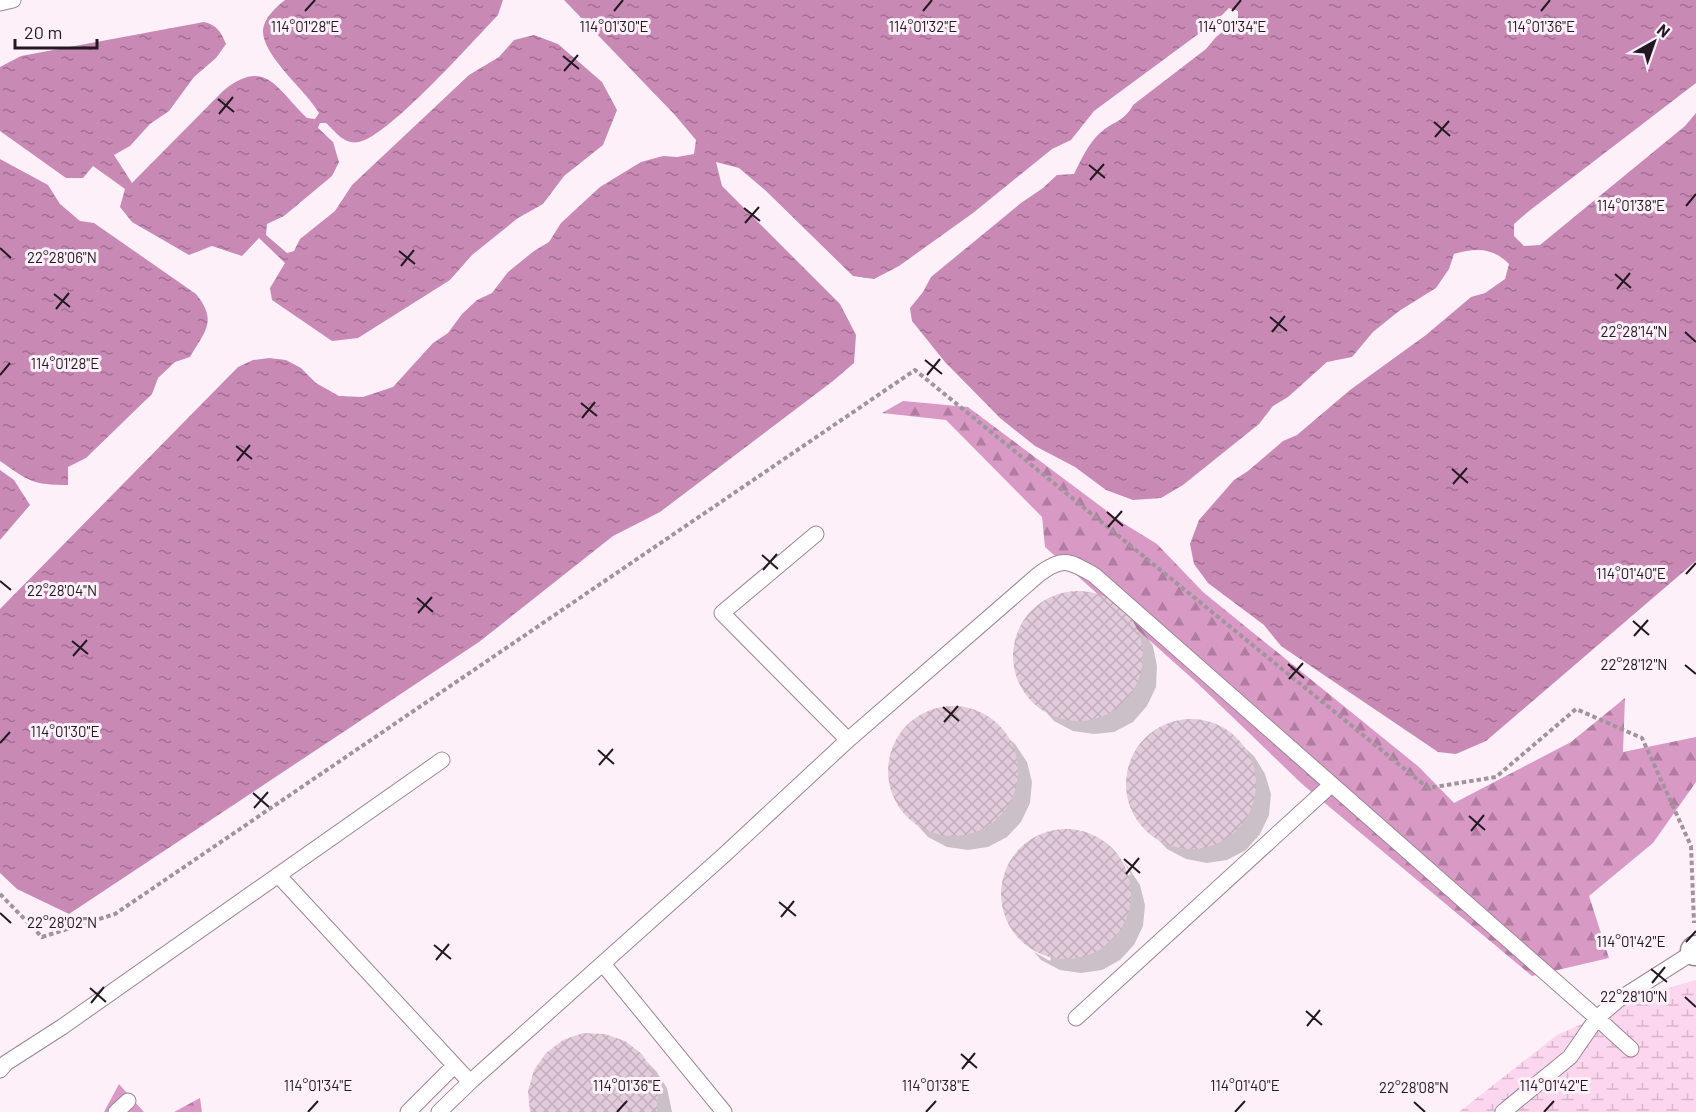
<svg xmlns="http://www.w3.org/2000/svg" width="1696" height="1112" font-family="Barlow,sans-serif">
  <style>
    .forest { fill: url(#forest-firs) }
    .wetland { fill: url(#wetland-marsh) }
    .water { fill: url(#water-ripples) }
    .shadow { fill: #0003 }
    .building { fill: url(#building-cross-hatch) }
    .lines { fill: none; stroke-linecap: round; stroke-linejoin: round }
    .lane-casing { stroke: #9a8693; stroke-width: 17 }
    .street-casing { stroke: #9a8693; stroke-width: 31 }
    .path { stroke: #a0959d; stroke-width: 4; stroke-dasharray: 4.5 3; stroke-linecap: butt }
    .lane { stroke: #fff; stroke-width: 15 }
    .street { stroke: #fff; stroke-width: 28 }
    .ticks { fill: none; stroke: #221a20; stroke-width: 2 }
    .ticks-label { font-size: 15px; text-anchor: middle; fill: #221a20; stroke: #fef0f9; stroke-width: 6; stroke-linejoin: round; paint-order: stroke }
  </style>
  <defs>
    <pattern id="forest-firs" width="22" height="20" patternUnits="userSpaceOnUse" patternTransform="scale(1.5)"><rect width="22" height="20" fill="#d999c5"/><path d="M5 1l3.5 6h-7zM16 11l3.5 6h-7z" fill="#b07ca0"/></pattern>
    <pattern id="wetland-marsh" width="20" height="14" patternUnits="userSpaceOnUse" patternTransform="scale(1.5)"><rect width="20" height="14" fill="#fcd5ef"/><path d="M1 5h8M5 5V1M11 12h8M15 12V8" fill="none" stroke="#d8b6cd"/></pattern>
    <pattern id="water-ripples" width="26" height="14" patternUnits="userSpaceOnUse" patternTransform="scale(1.5)"><rect width="26" height="14" fill="#c989b5"/><path d="M2 4q2-2 4 0t4 0M15 11q2-2 4 0t4 0" fill="none" stroke="#a36f93"/></pattern>
    <pattern id="building-cross-hatch" width="8" height="8" patternUnits="userSpaceOnUse" patternTransform="scale(1.5)"><rect width="8" height="8" fill="#e2cbda"/><path d="M0 0l8 8M0 8l8-8" fill="none" stroke="#c2aebb"/></pattern>
  </defs>
  <rect width="100%" height="100%" fill="#fef0f9"/>
  <path class="forest" d="M903,401L968,407L1123,523L1157,544L1203,592L1419,767L1454,803L1571,742L1625,698L1623,752L1696,737V782L1653,843L1589,896L1609,958L1532,976L1302,784L1195,681L1045,547L1042,517L946,420L882,413Z
    M119,1084L144,1112H104Z
    M200,1098L202,1112H174Z"/>
  <path class="wetland" d="M1696,980V1112H1459L1557,1035L1657,991Z"/>
  <path class="water" d="M285,0H503L498,15C472,42 390,135 359,142C344,145 336,132 326,123H320L318,128L333,142L339,162L332,176L284,216L267,224L266,235L287,253L294,251L300,239L335,211L352,185L469,75L499,57L514,40L534,35L558,44L602,82L617,110L603,145L564,176L543,204L518,218L472,255L450,280L358,338L332,341L272,300L270,288L285,263L259,238L242,256L212,246L189,255L132,222L120,207L125,189L93,166L83,178H66L0,131V67L21,56L204,22C217,25 221,32 226,44L216,58L194,77L169,111L150,124L130,146L114,155L132,183L223,91C266,56 277,90 307,118L315,119L319,113C306,90 262,56 263,30C264,18 276,7 285,0Z
    M564,0H1696V83L1529,211L1514,224V236L1524,246L1540,245L1685,126L1696,113V561L1486,741L1456,754L1438,752L1281,646L1264,625L1208,583L1194,564L1190,544L1199,520L1234,480L1248,471L1283,441L1297,435L1350,390L1426,335L1471,297L1485,293L1505,279L1509,264C1492,247 1476,248 1454,254L1449,269L1436,288L1399,311L1373,332L1352,357L1327,362L1288,397L1273,406L1259,424L1183,485L1161,498L1133,500L1106,490L1075,467L1035,446L1000,418L945,362L912,321L910,308L923,292L931,277L1021,203L1043,188L1057,175L1074,174C1081,160 1088,144 1100,133C1113,121 1123,123 1133,105L1206,49L1216,37L1238,19V11L1229,8L1216,21L1094,111L1071,140L1052,149L973,213L899,266L874,279L853,276L765,190L739,168L716,162L722,186L840,304L856,335L854,363L833,381L660,512L613,536L479,642L69,914L17,889L0,873V609L238,367L253,360L269,358L286,360L301,368L316,383L339,396L363,397L393,387L433,343L448,333L462,314L477,300L492,293L508,272L534,251L549,242L561,223L600,187L641,162L663,156L677,157L694,154L696,140L674,114Z
    M0,159L48,185L60,204L80,221L94,223L196,294C218,321 205,331 190,357L175,362L158,378L152,394L86,458L68,467V485C32,485 29,481 0,461Z
    M0,470L14,480L30,505L0,540Z"/>
  <path class="shadow" d="M1069,592L1089,593L1109,600L1141,628L1153,646L1157,666L1156,687L1147,706L1133,722L1114,732L1094,734L1073,731L1054,721L1025,689L1016,670L1015,649L1020,629L1032,611L1049,599Z
    M943,708L964,709L984,716L1015,744L1027,762L1032,782L1030,803L1021,822L1007,837L988,847L968,850L947,847L928,837L899,805L891,786L889,765L895,744L906,727L923,715Z
    M1181,721H1203L1222,728L1254,756L1265,774L1271,794L1269,815L1260,834L1246,850L1227,860L1207,863L1186,859L1167,849L1137,818L1129,798L1128,777L1133,757L1145,740L1162,727Z
    M1056,831H1077L1097,839L1117,855L1128,876L1131,874L1123,861L1128,867L1140,885L1145,905L1143,926L1134,945L1120,960L1102,970L1081,973L1060,970L1041,960L1034,952L1050,961L1051,958L1026,944L1012,928L1004,909L1002,888L1008,867L1020,850L1036,838Z
    M641,1056L656,1071L667,1088L672,1112H531Z"/>
  <path class="building" d="M1013 656a65 65 0 1 1 130 0a65 65 0 1 1-130 0Z
    M888 771a65 65 0 1 1 130 0a65 65 0 1 1-130 0Z
    M1126 784a65 65 0 1 1 130 0a65 65 0 1 1-130 0Z
    M1001 894a65 65 0 1 1 130 0a65 65 0 1 1-130 0Z
    M583,1033L605,1034L625,1041L642,1054L653,1072L658,1094L657,1112H530L528,1091L534,1070L546,1053L563,1040Z"/>
  <g class="lines">
    <defs>
      <path id="lane" d="M0,3L13,0
        M816,534L722,613L848,740
        M278,875L470,1082L723,856L848,740L1038,575C1063,556 1069,561 1094,575L1597,1018L1618,1000L1695,951
        M603,964L724,1112
        M1076,1018L1331,785
        M0,1070L6,1063L62,1027L442,760
        M116,1112L128,1101
        M408,1112L453,1067
        M439,1112L470,1082
        M1503,1112L1570,1057L1597,1018L1631,1049"/>
      <path id="street" d="M1695,951L1696,950"/>
    </defs>
    <use href="#lane" class="lane-casing"/>
    <use href="#street" class="street-casing"/>
    <path class="path" d="M0,894L42,937L115,914L915,370L1428,788L1496,777L1576,709L1642,738L1691,846L1694,923"/>
    <use href="#lane" class="lane"/>
    <use href="#street" class="street"/>
  </g>
  <path class="ticks" d="M305,11L315,0M614,11L623,0M923,11L932,0M1232,11L1241,0M1541,11L1550,0M563,56L579,69M564,71L578,55M218,99L234,112M219,114L233,97M1434,122L1450,136M1435,137L1449,121M1089,165L1105,178M1090,180L1104,164M1686,206L1696,194M744,208L760,221M745,223L759,207M0,248L11,258M399,251L415,264M401,266L414,250M1615,274L1631,288M1617,289L1630,273M54,294L70,307M56,309L69,293M1270,317L1287,331M1272,332L1285,316M1685,332L1696,342M925,360L942,374M0,375L10,363M927,375L940,359M581,403L597,416M582,418L595,402M236,446L252,459M237,461L250,445M1452,469L1468,483M1453,484L1467,468M1107,512L1123,526M1108,527L1122,511M762,555L778,569M763,570L777,554M1686,574L1696,563M0,581L11,590M417,598L433,612M418,613L432,597M1633,621L1649,635M1634,636L1648,620M72,641L88,654M73,656L87,640M1288,664L1304,678M1685,665L1696,674M1289,679L1303,663M943,707L959,721M944,722L958,706M0,743L10,732M598,750L614,764M599,765L613,749M253,793L269,807M254,808L268,792M1469,816L1485,830M1471,831L1484,815M1124,859L1140,873M1126,874L1139,858M779,902L796,916M0,913L11,923M781,917L794,901M1686,942L1696,931M434,945L451,959M436,960L449,944M1651,969L1667,982M1652,983L1665,967M90,988L106,1002M1685,997L1696,1007M91,1003L104,987M1306,1011L1322,1025M1307,1026L1320,1010M961,1054L977,1068M962,1069L975,1053M1414,1102L1425,1112M308,1112L318,1101M617,1112L627,1101M926,1112L936,1101M1235,1112L1245,1101M1544,1112L1554,1101"/>
  <g class="ticks-label">
    <text x="305" y="32">114°01'28"E</text>
    <text x="614" y="32">114°01'30"E</text>
    <text x="923" y="32">114°01'32"E</text>
    <text x="1232" y="32">114°01'34"E</text>
    <text x="1541" y="32">114°01'36"E</text>
    <text x="1631" y="211">114°01'38"E</text>
    <text x="62" y="263">22°28'06"N</text>
    <text x="1634" y="337">22°28'14"N</text>
    <text x="65" y="369">114°01'28"E</text>
    <text x="1631" y="579">114°01'40"E</text>
    <text x="62" y="596">22°28'04"N</text>
    <text x="1634" y="670">22°28'12"N</text>
    <text x="65" y="737">114°01'30"E</text>
    <text x="62" y="928">22°28'02"N</text>
    <text x="1631" y="947">114°01'42"E</text>
    <text x="1634" y="1002">22°28'10"N</text>
    <text x="318" y="1091">114°01'34"E</text>
    <text x="627" y="1091">114°01'36"E</text>
    <text x="936" y="1091">114°01'38"E</text>
    <text x="1245" y="1091">114°01'40"E</text>
    <text x="1554" y="1091">114°01'42"E</text>
    <text x="1414" y="1093">22°28'08"N</text>
  </g>
  <g transform="translate(1654 42) rotate(40)" stroke="#fef0f9" stroke-width="4.5" paint-order="stroke">
  <path d="M0-4.5L10 22L0 15L-10 22Z" fill="#221a20"/>
  <text y="-9" font-size="16" font-weight="bold" text-anchor="middle" fill="#221a20">N</text>
  </g>
  <path d="M15 39v9h82v-9" fill="none" stroke="#221a20" stroke-width="3"/>
  <text x="24" y="39" font-size="18" fill="#221a20" stroke="#fef0f9" stroke-width="4.5" paint-order="stroke">20 m</text>
</svg>
